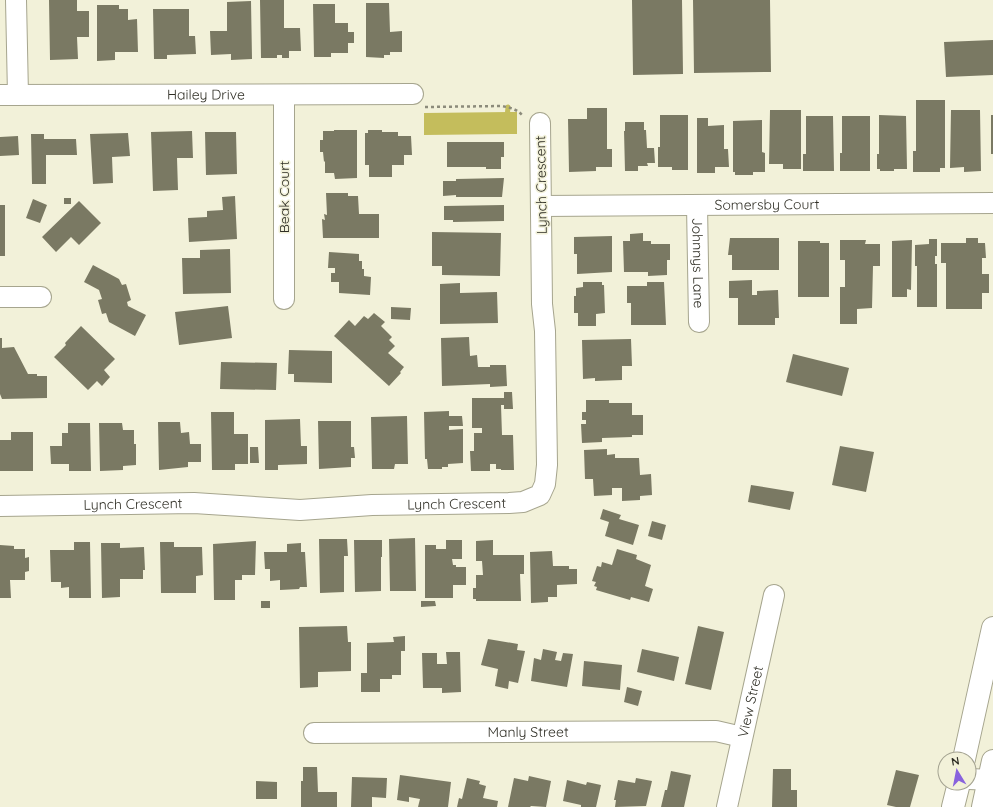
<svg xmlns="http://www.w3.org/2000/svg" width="993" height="807" font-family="Quicksand,sans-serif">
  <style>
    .water { fill: #c4bd5c }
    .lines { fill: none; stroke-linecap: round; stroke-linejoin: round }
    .stream { stroke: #c4bd5c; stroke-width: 5 }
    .building { fill: #7a7963 }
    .minor-casing { stroke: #a6a58e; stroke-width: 22 }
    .primary-casing { stroke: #a6a58e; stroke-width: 24 }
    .path { stroke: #8c8b7b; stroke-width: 2.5; stroke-dasharray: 3 3; stroke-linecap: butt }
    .minor { stroke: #fff; stroke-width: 20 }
    .primary { stroke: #fff; stroke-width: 22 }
    .labels { text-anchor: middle; stroke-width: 3; stroke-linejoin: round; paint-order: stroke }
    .street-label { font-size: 14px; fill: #2f2e25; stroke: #f2f1d9 }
  </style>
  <rect width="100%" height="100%" fill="#f2f1d9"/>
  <path class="water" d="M517,112V134L424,135V113Z"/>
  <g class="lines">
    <path class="stream" d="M507,118L508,107"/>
  </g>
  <path class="building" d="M49,0H77V11H89V37H77L78,59L50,60Z
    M260,0H284V28H300L301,51H289V58H282V55H277V58H261Z
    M632,0H682L683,74L633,75Z
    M693,0H770L771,72L694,73Z
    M251,1L252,59L231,60V54L211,55L210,31H227V2Z
    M366,3H389L390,32L402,31V52H390V55H384V58L366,57Z
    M313,4H335V23H348V32H354V43H348V53H331V57H314Z
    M97,5H119V9H128V20L137,19L138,52H115V60L97,61Z
    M153,9H189V36H195L196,54L167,55V59H154Z
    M993,40V75L946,77L944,42Z
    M916,100H945V168H940V172H913V151H916Z
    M587,108H607V149H612V167H596V171L569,172L568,119H587Z
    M770,110H801V169H783V164H769Z
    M951,110H980L981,171L964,172V167L950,168Z
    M660,115H688V170H672V167H658V147H660Z
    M879,115L906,116L907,169H894V171H880V169H877V154H879Z
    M991,115H993V154H991Z
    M806,116H833L834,171H803V154H806Z
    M842,116H870V171H840V153H842Z
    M697,118H708V126L724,125V149H728L729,167H715V173H697Z
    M762,120V152L765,153V172H753V175H735V172H733V121Z
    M625,122H644V130H646L647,148H654L655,163H647L648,166H638V171H625L624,131H625Z
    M334,130H357V178L335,179L334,173H325V161L324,162L323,152H320V140H323V131H334Z
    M368,130H382V132H398V136H411L412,155H404V165H392V177H369V165H365V133H368Z
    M192,131L193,158H177L178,190L153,191L151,132Z
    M205,132H236L237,174L206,175Z
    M128,133L130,156L112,157L113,183L93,184L90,134Z
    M31,134H44V139H76L77,155H46V184H32Z
    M18,136L19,155L0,156V137Z
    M447,142H504V157H501V169H486V167H447Z
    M504,178L502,197H456V195L443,196V181H456V179Z
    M326,193H348V196H358L359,214H379V238H323L322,219L325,220L324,214L327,215Z
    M235,196L237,239L189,242L188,218L207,217V211L223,210L222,197Z
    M64,198H71V204H64Z
    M33,199L47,205L40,223L26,218Z
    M79,201L101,223L79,245L71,237L56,252L42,237Z
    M0,205H5V256H0Z
    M504,205V221L453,222V220H444V206Z
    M432,232L501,233L500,276L442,275V266H432Z
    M643,233V241H651V244H670V260H667V275L648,276V272H624L623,241H630V234Z
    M612,236V272L577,274V254H574V237Z
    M730,238H779V270H732V255H728Z
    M966,238H978V243H985L986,258H982V274H989V293H982V309H946V263H941V243H966Z
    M929,239H937V256H935V264H937V307H917V266H915V245L929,244Z
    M840,240H866L865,244H880V266H873L872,308L857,309V324H840V287H845V260H840Z
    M912,240L911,290L907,289V297H892V241Z
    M798,241H820V243H829V297H798Z
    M230,249L231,293L183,294L182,258H200V250Z
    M329,252L359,254V261H362V269H364V276L371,277L370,295L339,293V282H331V273H335V268H328Z
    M93,265L119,279L122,285L126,284L131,300L127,302L128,306L146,315L135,336L109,322L106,313L102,314L98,300L102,299L99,290L84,282Z
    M752,280V295H757V291L778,290L779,318H775V325H738V298H729V281Z
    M583,282H602V285H604L605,313L596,314V326H578V313H574V296H576V288L583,287Z
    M647,282H664L666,325H631V303H627V286H647Z
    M460,283V293L497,292L498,323L440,324V284Z
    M228,306L232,338L179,345L175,312Z
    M391,307L411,308L410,320L391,319Z
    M374,313L385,322L381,326L392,337L389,340L395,346L388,353L404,367L400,372L401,373L389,386L334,336L349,320L355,326L364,316L368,319Z
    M81,326L115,359L104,370L110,377L102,386L97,381L88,390L54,357L66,345L65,343Z
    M469,337L470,356L477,355L478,367H490V365H506L507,386L490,387V384L442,386L441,338Z
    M0,338H2V348L14,347L28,374H37V376H47V398L2,399L0,394Z
    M631,339L632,366H622V380L595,381V378L583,379L582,340Z
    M289,350L332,351V383L294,382V374H288Z
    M793,354L849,368L842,396L786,382Z
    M221,362L277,363L276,390L220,389Z
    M504,392H512L513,409H504V405H501L502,435H513L514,470H501V469H496V464H490V471H471L470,451H474V433H482V428H472V398H504Z
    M586,400H609V403H632V415H643V435H632V437L602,438V442L582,443L581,424H586V420H582V412H586Z
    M449,411V416H462L463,426H449V430L463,429V463L448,464V467H442V469H428L427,459H425L424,412Z
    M211,412H234V434H248V464H235V470H212Z
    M407,416L408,464H395L394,469H372L371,417Z
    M300,419L301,446H307V464L278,465V470H265V420Z
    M318,421H351V447H354L355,458H351V467L319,469Z
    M158,422H180L181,433L189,432L190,444H201V462H188V467L159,470Z
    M68,423H90L91,471H69V464H51L50,446H62V433H68Z
    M99,423H122L123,430H134V444H136V465L123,466V470L100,471Z
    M11,432H33V471H0V440H11Z
    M840,446L874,452L866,492L832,485Z
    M250,447H258L259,463H250Z
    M607,449V455L615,454V458H639L640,475L651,474L652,495L640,496V500L622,501V488H612V495L594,496L593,479H585L584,450Z
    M751,485L794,492L790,510L748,502Z
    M603,509L621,515L619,519L639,525L633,545L605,536L609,522L600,519Z
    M652,521L666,525L662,540L648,536Z
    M415,538L416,591H390L389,539Z
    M319,539H347L348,556H344V592L320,593Z
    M354,540H382V557H381V591L355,592Z
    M446,540H462V559H452L453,565H456V567H466V585H453V598H425V545H436V549H446Z
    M493,540V555H524V574H520L521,601H476V599H473V588H476V575H483L482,561H476V541Z
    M256,541L255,575H242V580H235V600H214L213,544Z
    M74,542H90L91,598H69V587L61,588V582H51L50,550H74Z
    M160,542H174V547H202L203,575L196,576V593H161Z
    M101,543H120V548L144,547L145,570H143V579H120V597L102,598Z
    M301,543V552H305L307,587H300L299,589L280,590V580L270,581V569H265L264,552H287V544Z
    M0,545L14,546V549H25V558L29,557V571L25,572V580H10L11,598H0Z
    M617,549L637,555L636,559L651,565L645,586L653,589L649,602L631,597L630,600L596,590L597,587L594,586L596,582L592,581L597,566L601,567L602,562L612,565Z
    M552,551L553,566H569V569H577V584L557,585V597H548V602L531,603L530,552Z
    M261,601H270V608H261Z
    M421,601H435L436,606L421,607Z
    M347,626L348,642H351V671L318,672V687L300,688L299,627Z
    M698,626L724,632L711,690L685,684Z
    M405,636V651H401V675H392V679H380V692H361V673H367V643L394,642L393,637Z
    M488,639L518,644L517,650L525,651L518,683L509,681L508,689L495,686L498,669L481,665Z
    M543,649L557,652L555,660L561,661L563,653L573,654L567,687L531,681L534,658L541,660Z
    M642,649L679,657L674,681L637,672Z
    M446,652H460L461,692L442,693V688H423L422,653H437V664H447Z
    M584,661L622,665L620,690L582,686Z
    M627,687L642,691L638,706L624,702Z
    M303,767H317L318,792H337V807H301V781H303Z
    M773,769H791V790H797V807H772Z
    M896,770L919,775L910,807H896L887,805Z
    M671,771L691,775L684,807H661L665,790H667Z
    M400,775L451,782L448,807H418L420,799L409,797V802L397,800Z
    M529,776L551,781L546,807L531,806L530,807H508L514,778L528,781Z
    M352,777L387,778L386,798L372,797V807H351Z
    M467,778L480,781L479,784L486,786L483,798L498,801L497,807H457L459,798L462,799Z
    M636,778L652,781L646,806L615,807L616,800H614L618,780L635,783Z
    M567,780L586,785L587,782L601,785L596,807H581V805L563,801Z
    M256,781L277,782V799H256Z"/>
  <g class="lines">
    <defs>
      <g id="minor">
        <path d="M16,0L18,95"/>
        <path id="s1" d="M0,95L413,94"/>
        <path d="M284,95V299"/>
        <path id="s2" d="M697,205L699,322"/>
        <path id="s3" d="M541,206L993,203"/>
        <path d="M0,297H41"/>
        <path id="s4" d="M0,506L194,503L300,510L372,505L509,503L523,502L540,495L545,484L547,465L545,331L542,304L540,123"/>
        <path id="s5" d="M314,733L716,731L742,737"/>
        <path d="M969,779L993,780"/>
        <path id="s6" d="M727,807L774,595"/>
      </g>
      <path id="primary" d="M964,759L993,628
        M953,807L959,783
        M983,807L993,761"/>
    </defs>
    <use href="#minor" class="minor-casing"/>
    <use href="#primary" class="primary-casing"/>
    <path class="path" d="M425,107L502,106C511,108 517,109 523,116"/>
    <use href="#minor" class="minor"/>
    <use href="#primary" class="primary"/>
  </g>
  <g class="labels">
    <g class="street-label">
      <text dy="5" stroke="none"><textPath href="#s1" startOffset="206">Hailey Drive</textPath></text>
      <text transform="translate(541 185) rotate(-91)" y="5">Lynch Crescent</text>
      <text transform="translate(284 197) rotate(-90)" y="5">Beak Court</text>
      <text dy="5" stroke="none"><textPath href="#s3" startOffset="226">Somersby Court</textPath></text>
      <text dy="5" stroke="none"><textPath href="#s2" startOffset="58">Johnnys Lane</textPath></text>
      <text dy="5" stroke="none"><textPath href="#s4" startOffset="457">Lynch Crescent</textPath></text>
      <text dy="5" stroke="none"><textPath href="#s4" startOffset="133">Lynch Crescent</textPath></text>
      <text dy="5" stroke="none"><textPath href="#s6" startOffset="108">View Street</textPath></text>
      <text dy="5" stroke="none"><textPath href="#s5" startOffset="214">Manly Street</textPath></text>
    </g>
  </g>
  <g transform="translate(957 771) rotate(350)"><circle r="19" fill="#f2f1d9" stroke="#a4a391"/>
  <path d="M0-3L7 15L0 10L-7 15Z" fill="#8862dd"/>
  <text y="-6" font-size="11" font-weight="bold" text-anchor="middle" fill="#2f2e25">N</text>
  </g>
</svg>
